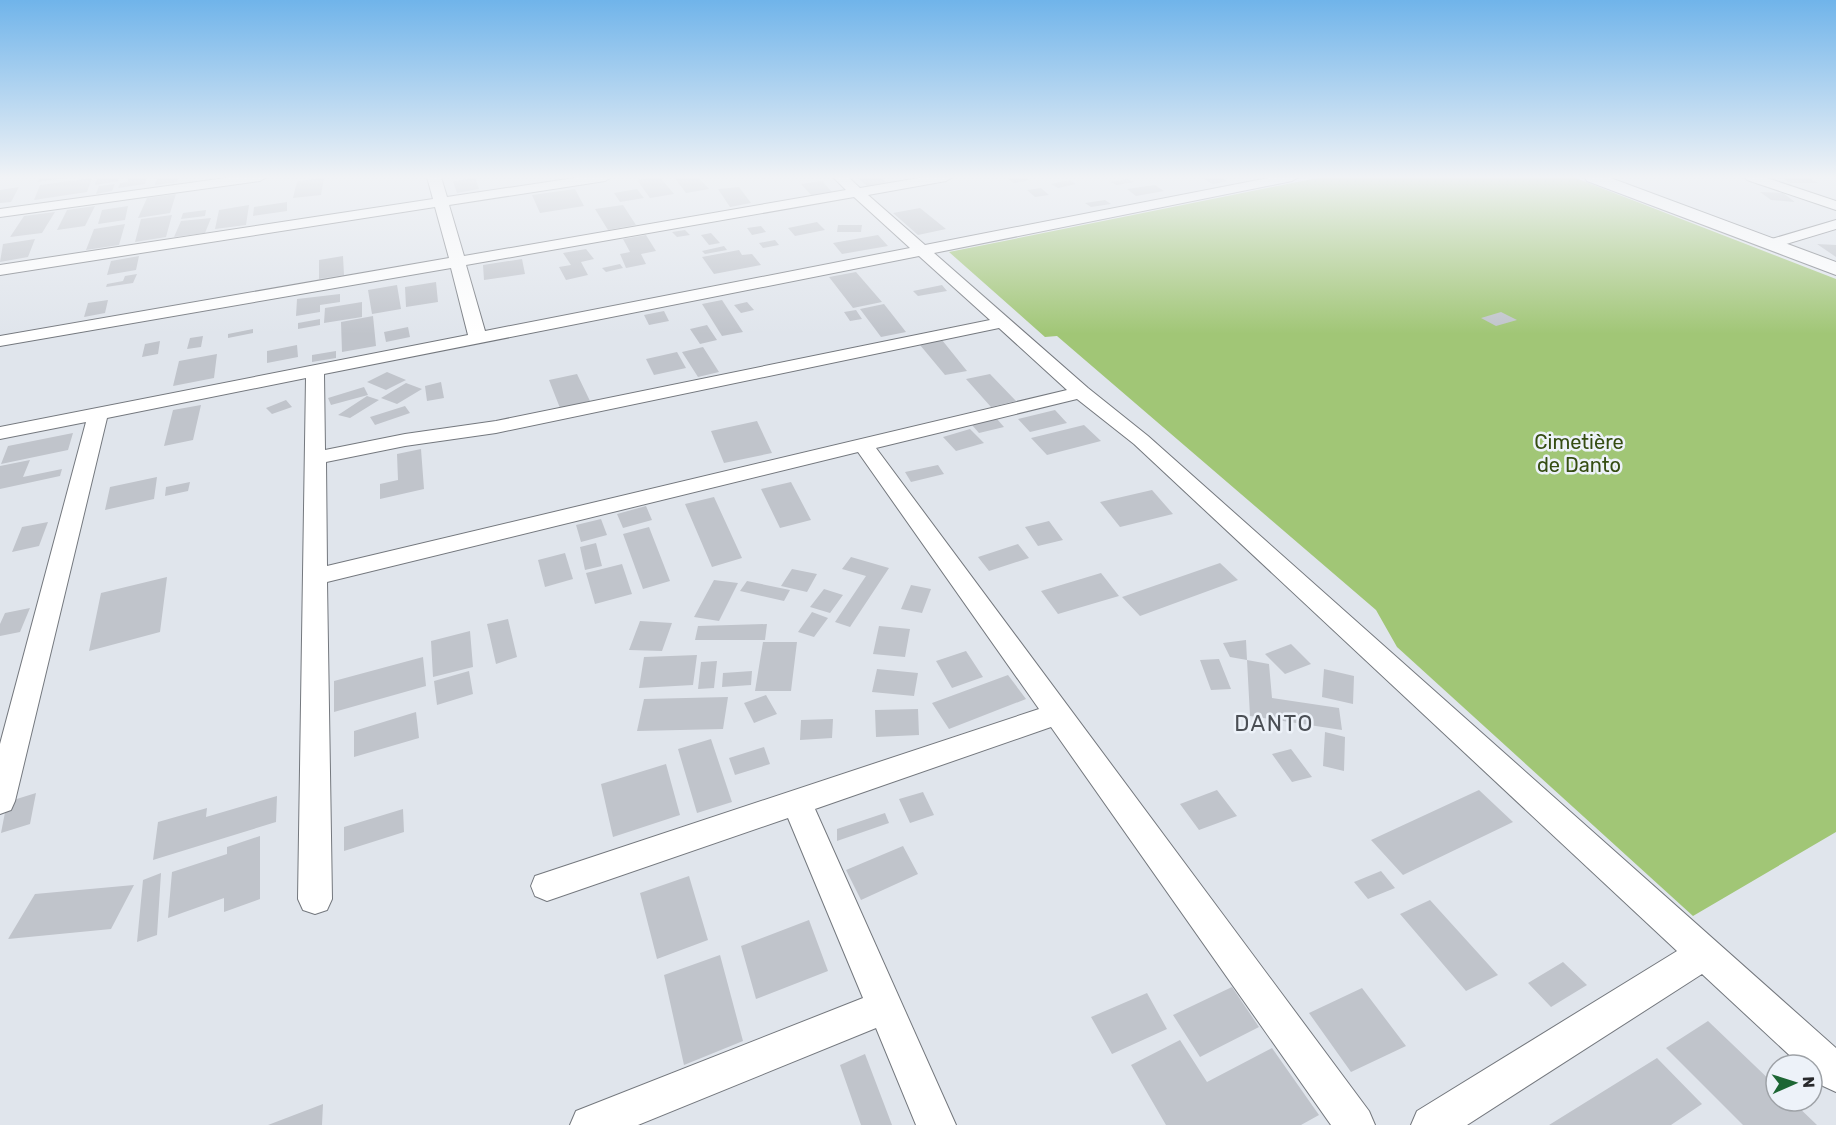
<svg xmlns="http://www.w3.org/2000/svg" width="1836" height="1125" font-family="Rubik,sans-serif">
  <style>
    .green { fill: #a1c676 }
    .building { fill: #c0c4cb }
    .lines { fill: none; stroke-linecap: round; stroke-linejoin: round }
    .minor-casing { stroke: #74787e; stroke-width: 2 }
    .tertiary-casing { stroke: #74787e; stroke-width: 2 }
    .minor { fill: #fff; fill-rule: evenodd }
    .tertiary { fill: #fff; fill-rule: evenodd }
    .labels { text-anchor: middle; stroke-width: 5; stroke-linejoin: round; paint-order: stroke }
    .park-label { font-size: 20px; fill: #354d12; stroke: #edf2f9 }
    .quarter-label { font-size: 22px; letter-spacing: 1.5px; fill: #4b4f55; stroke: #edf2f9 }
  </style>
  <rect width="100%" height="100%" fill="#e0e5ec"/>
  <path class="green" d="M1322,177H1573L1836,279V832L1693,916L1397,647L1376,610L1057,336L1045,337L949,252Z"/>
  <path class="building" d="M40,177H65V178L37,182Z
    M97,177H119L118,181L95,185Z
    M129,177H147L145,184L118,188L120,183L127,182Z
    M157,177H178L177,182L155,185Z
    M660,177L674,194L650,198L637,180Z
    M674,177H698L709,189L686,193Z
    M857,177H880L886,182L867,186Z
    M1005,177H1025L1030,180L1014,183Z
    M1200,177H1220L1228,181L1213,184Z
    M92,178L87,192L34,200L40,185Z
    M324,178L321,195L293,198L297,181Z
    M475,178L479,189L457,193L453,181Z
    M1782,178H1809L1818,183H1791Z
    M1128,179L1134,182L1116,185L1111,182Z
    M1069,180L1076,184L1058,188L1051,184Z
    M822,181L833,193L812,196L801,184Z
    M115,184L112,191L96,194L99,186Z
    M1155,185L1164,191L1136,196L1127,189Z
    M19,187L11,202L0,203V190Z
    M739,187L751,203L730,207L718,189Z
    M1041,188L1049,195L1035,197L1027,190Z
    M575,189L584,206L540,213L532,195Z
    M637,189L644,198L620,202L614,193Z
    M1760,192L1783,193L1795,202L1771,200Z
    M176,194L170,213L138,218L147,198Z
    M1105,200L1111,204L1091,207L1085,203Z
    M287,202V211L253,216L254,207Z
    M249,205L246,225L215,229L219,210Z
    M623,205L636,225L608,230L595,209Z
    M95,206L85,226L57,230L67,210Z
    M128,206L125,220L98,224L102,210Z
    M920,208L946,229L918,235L893,213Z
    M206,210L205,216L181,219L183,213Z
    M55,212L42,233L10,237L24,216Z
    M172,215L166,237L135,242L141,219Z
    M211,218L205,233L174,237L181,221Z
    M817,222L825,230L795,236L788,228Z
    M125,224L119,245L86,250L94,229Z
    M838,225H862L861,232H837Z
    M761,226L766,232L752,235L747,228Z
    M685,230L690,235L677,237L672,232Z
    M711,233L720,243L709,245L701,235Z
    M646,235L656,251L641,254L646,264L626,268L620,254L630,252L623,239Z
    M878,235L888,246L842,254L833,243Z
    M35,239L28,257L0,262L3,244Z
    M775,240L779,245L763,248L759,243Z
    M1817,244L1836,245V257Z
    M724,246L727,250L705,254L702,251Z
    M586,249L594,259L581,262L588,275L566,280L559,267L571,265L563,253Z
    M739,250L742,255L752,254L761,265L714,274L702,257Z
    M139,256L136,270L107,275L111,261Z
    M343,256L344,275L319,279V260Z
    M522,259L525,274L484,280L483,265Z
    M620,264L623,268L606,272L602,268Z
    M856,272L882,302L853,308L829,277Z
    M137,274L133,283L106,287L107,284L123,281L125,276Z
    M436,282L438,302L406,307L405,287Z
    M397,285L401,309L372,314L368,290Z
    M942,285L947,291L918,296L913,291Z
    M340,294V302L320,305V312L296,316L297,299Z
    M108,300L105,313L84,317L88,303Z
    M722,300L743,332L722,336L702,304Z
    M362,302V317L324,323L325,308Z
    M747,302L754,310L741,313L734,305Z
    M884,304L906,332L881,337L860,309Z
    M856,310L862,319L850,321L844,312Z
    M664,311L669,321L649,325L644,315Z
    M1501,312L1517,320L1496,326L1481,318Z
    M373,316L376,346L342,352L341,322Z
    M320,319V325L298,329V323Z
    M707,325L717,340L700,344L690,329Z
    M408,327L410,337L386,342L384,332Z
    M253,329V333L228,338V334Z
    M203,336L201,347L187,349L190,338Z
    M942,340L967,371L945,375L920,345Z
    M160,341L158,354L142,357L145,344Z
    M297,345L298,357L267,363V351Z
    M703,347L719,372L698,377L682,352Z
    M336,351V358L312,362V355Z
    M677,352L686,368L654,375L646,359Z
    M217,354L214,378L173,386L179,361Z
    M387,372L406,380L386,390L367,382Z
    M577,374L590,401L560,408L549,380Z
    M990,374L1016,401L991,407L966,379Z
    M441,382L444,398L427,401L425,386Z
    M406,383L422,389L397,404L381,398Z
    M364,387L368,395L331,405L328,398Z
    M367,396L379,400L350,418L338,415Z
    M286,400L292,407L272,414L266,408Z
    M201,405L193,440L164,446L173,410Z
    M405,406L410,413L375,425L370,417Z
    M1055,410L1067,423L1030,432L1018,419Z
    M997,419L1004,427L979,433L972,425Z
    M757,421L772,453L724,463L711,431Z
    M1084,425L1101,441L1047,455L1031,438Z
    M970,429L984,443L956,451L943,437Z
    M73,433L68,450L1,464L8,446Z
    M421,449L424,489L380,499V484L398,480L397,454Z
    M30,460L23,477L62,469L60,476L0,489V466Z
    M938,465L944,474L911,482L905,472Z
    M157,477L154,499L105,510L110,487Z
    M190,482L188,491L165,496L166,487Z
    M791,482L811,520L780,528L761,489Z
    M1152,490L1173,514L1120,527L1100,502Z
    M714,497L742,558L712,567L685,504Z
    M646,506L652,520L623,528L617,514Z
    M601,519L607,535L581,542L576,525Z
    M1049,521L1063,540L1038,546L1025,527Z
    M48,522L39,546L12,552L22,527Z
    M649,527L670,581L643,589L623,534Z
    M596,543L602,566L585,570L580,547Z
    M1018,544L1029,558L989,571L978,557Z
    M565,553L573,579L545,587L538,560Z
    M851,557L889,568L850,627L835,622L866,576L842,569Z
    M1220,563L1238,580L1140,616L1122,597Z
    M622,564L632,594L595,604L586,573Z
    M792,569L817,574L807,592L781,586Z
    M1101,573L1119,596L1058,614L1041,591Z
    M167,577L160,632L89,651L101,593Z
    M714,580L738,583L719,621L694,617Z
    M747,581L790,590L784,601L740,591Z
    M911,585L931,589L922,613L901,609Z
    M824,589L843,595L830,613L810,607Z
    M30,608L20,632L0,636V624L5,613Z
    M812,612L828,618L814,637L798,632Z
    M508,619L517,657L496,664L487,624Z
    M640,621L672,623L662,651L629,650Z
    M767,624L765,640H695L698,626Z
    M879,626L910,629L905,657L873,654Z
    M470,631L473,667L433,677L431,641Z
    M1246,640L1247,660L1230,657L1223,643Z
    M763,642H797L791,691H755Z
    M1291,644L1311,664L1285,674L1265,654Z
    M966,651L983,677L952,688L936,661Z
    M697,655L693,685L639,688L644,657Z
    M423,657L426,686L334,712V681Z
    M1219,659L1231,689L1211,690L1200,660Z
    M1247,660L1269,664L1272,698L1339,708L1342,730L1250,716Z
    M717,661L714,688L698,689L701,662Z
    M877,669L918,673L914,696L872,692Z
    M1324,669L1354,676L1353,704L1322,697Z
    M469,671L473,694L437,705L434,681Z
    M752,671L751,685L722,687L723,673Z
    M1008,675L1026,699L949,729L932,703Z
    M766,695L777,714L754,723L744,703Z
    M728,697L723,729L637,731L644,699Z
    M918,709L919,735L876,737L875,710Z
    M416,712L419,738L354,757V731Z
    M833,719L832,738L800,740L801,720Z
    M1325,732L1345,737L1344,771L1323,766Z
    M711,739L732,802L697,813L678,749Z
    M764,747L770,764L735,775L729,758Z
    M1291,749L1312,777L1292,782L1272,754Z
    M666,764L680,815L613,837L601,784Z
    M1217,790L1237,816L1199,830L1180,804Z
    M1479,790L1513,822L1403,875L1371,840Z
    M923,792L934,815L910,823L899,799Z
    M36,793L30,824L1,833L7,802Z
    M277,796L276,822L153,860L158,822L207,808L206,817Z
    M403,809L404,832L344,851V827Z
    M885,813L889,823L837,841V829Z
    M260,836V899L224,912V898L168,918L172,872L227,854V847Z
    M903,846L918,874L861,900L846,870Z
    M1381,871L1395,888L1368,899L1354,882Z
    M161,873L157,935L137,942L143,880Z
    M689,876L708,940L657,959L640,893Z
    M134,885L111,929L8,939L35,894Z
    M1430,900L1498,975L1466,991L1400,914Z
    M809,920L828,971L756,999L741,946Z
    M720,955L743,1041L684,1065L664,975Z
    M1563,962L1587,985L1551,1007L1528,983Z
    M1232,987L1259,1027L1200,1057L1173,1015Z
    M1362,988L1406,1046L1351,1072L1309,1013Z
    M1147,993L1167,1029L1112,1054L1091,1017Z
    M1708,1021L1776,1086V1101H1792L1817,1125H1743L1666,1048Z
    M1180,1040L1207,1082L1272,1048L1319,1115L1301,1125H1166L1131,1065Z
    M865,1054L892,1125H861L840,1065Z
    M1657,1058L1702,1104L1671,1125H1549Z
    M323,1104L322,1125H268Z"/>
  <g class="lines">
    <defs>
      <path id="minor" d="M233,177H267L260,181L0,217V209Z
        M427,177H441L447,197L581,177H612L605,181L449,205L464,256L846,190L833,177H848L860,188L925,177H953L946,181L868,195L925,245L1273,177H1299L1292,181L934,253L1088,388L1148,436L1836,1048V1092L1823,1086L1812,1077V1065H1800L1702,974L1467,1125H1411L1417,1111L1677,951L1134,444L1077,399L876,448L1369,1111L1375,1125H1331L1051,727L815,809L956,1125H916L876,1028L638,1125H570L576,1111L863,998L788,818L547,901L535,896L531,886L535,876L1039,709L858,452L327,582L332,899L327,910L315,914L303,910L298,899L306,378L107,418L15,801L11,810L0,814V744L86,422L0,439V427L468,335L451,268L0,346V336L449,258L435,207L0,275V265L433,199ZM854,197L910,248L485,331L466,265ZM919,256L990,320L496,421L405,434L325,450L324,374ZM999,328L1067,390L327,566L326,462L405,446L496,433Z
        M1745,177H1764L1836,201V210L1747,180Z
        M1836,220V229L1770,249L1762,244L1765,241Z"/>
      <path id="tertiary" d="M1585,177H1608L1836,262V275L1587,181Z"/>
    </defs>
    <use href="#minor" class="minor-casing"/>
    <use href="#tertiary" class="tertiary-casing"/>
    <use href="#minor" class="minor"/>
    <use href="#tertiary" class="tertiary"/>
  </g>
  <linearGradient id="sky" x2="0" y2="1"><stop stop-color="#70b4ea"/><stop offset="0.53" stop-color="#f1f3f6"/><stop offset="1" stop-color="#f1f3f6" stop-opacity="0"/></linearGradient>
  <rect width="1836" height="334" fill="url(#sky)"/>
  <g class="labels">
    <g class="park-label">
      <text x="1579" y="449">Cimetière<tspan x="1579" dy="23">de Danto</tspan></text>
    </g>
    <g class="quarter-label">
      <text x="1274" y="731">DANTO</text>
    </g>
  </g>
  <g transform="translate(1794 1083) rotate(87)"><circle r="28" fill="#edf2f9" stroke="#9ea2a7" stroke-width="1.5"/>
  <path d="M0-4.5L10 22L0 15L-10 22Z" fill="#1d6634"/>
  <text y="-9" font-size="16" font-weight="bold" text-anchor="middle" fill="#28292c">N</text>
  </g>
</svg>
